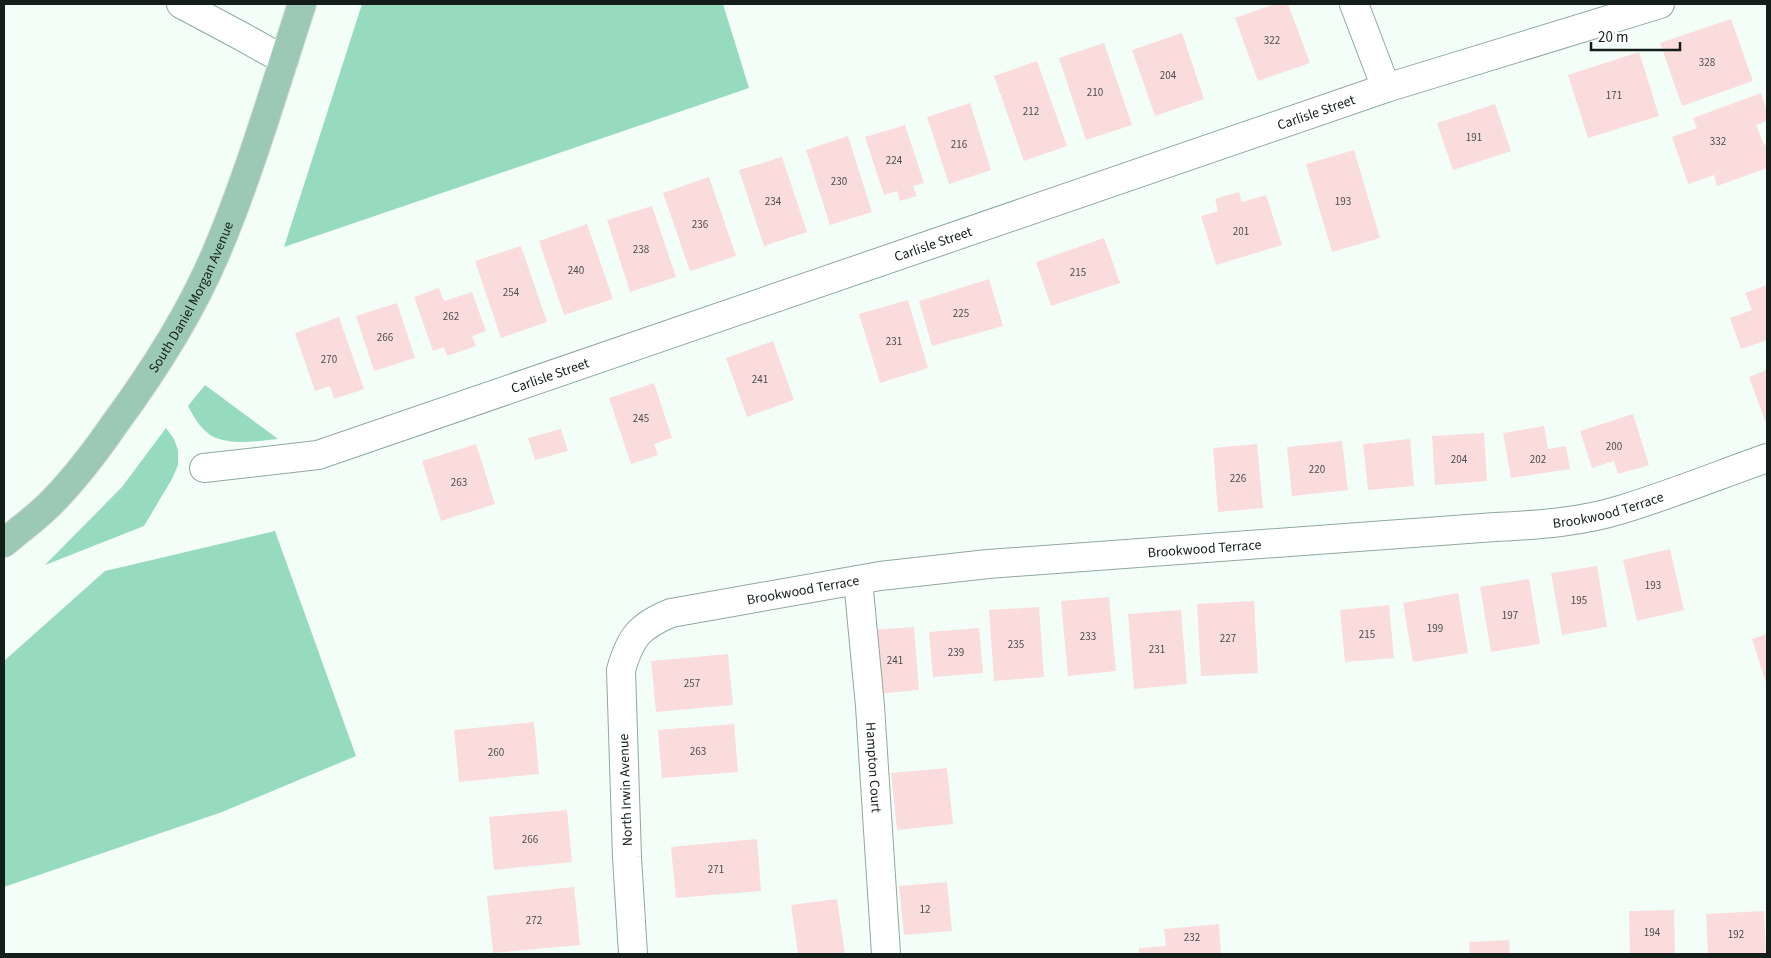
<svg xmlns="http://www.w3.org/2000/svg" width="1771" height="958" font-family="'Source Sans 3',sans-serif">
  <style>
    .green { fill: #96dbbd }
    .building { fill: #fadcdd }
    .lines { fill: none; stroke-linecap: round; stroke-linejoin: round }
    .minor-casing { stroke: #8fa99d; stroke-width: 30 }
    .major-casing { stroke: #d9dbda; stroke-width: 30 }
    .minor { stroke: #fff; stroke-width: 28 }
    .major { stroke: #9bc9b6; stroke-width: 28 }
    .labels { text-anchor: middle; stroke-width: 4; stroke-linejoin: round; paint-order: stroke }
    .number-label { font-size: 11px; fill: #4d4d4a }
    .street-label { font-size: 14px; fill: #131d19; stroke: #fff }
  </style>
  <rect width="100%" height="100%" fill="#f3fef9"/>
  <path class="green" d="M362,4H723L749,88L284,247Z
    M205,385L278,439C259,441 234,445 216,438C203,433 194,418 188,406Z
    M166,428L174,439L178,450V465L172,479L144,526L45,565L122,487Z
    M275,531L356,756L222,812L4,887V661L105,571Z"/>
  <path class="building" d="M1275,4H1288L1310,63L1258,81L1235,18Z
    M1731,19L1753,81L1682,106L1660,43Z
    M1182,33L1204,99L1155,116L1132,50Z
    M1104,43L1132,125L1086,140L1059,58Z
    M1639,52L1659,116L1588,138L1568,75Z
    M1037,61L1067,146L1024,161L994,76Z
    M1761,93L1767,111V121L1756,125L1764,145L1767,144V168L1717,186L1714,175L1688,184L1672,137L1697,128L1693,118Z
    M970,103L991,170L949,184L927,117Z
    M1495,104L1511,151L1453,170L1437,123Z
    M905,125L924,183L913,186L917,196L900,201L897,191L884,195L865,137Z
    M848,136L872,212L830,225L806,150Z
    M1354,150L1380,238L1332,252L1306,164Z
    M782,157L807,232L764,246L739,170Z
    M709,177L736,256L690,271L663,193Z
    M1239,192L1242,202L1266,195L1282,245L1216,265L1201,216L1218,211L1215,199Z
    M652,206L676,277L630,292L607,220Z
    M587,224L613,299L564,315L539,241Z
    M1104,238L1120,283L1051,306L1036,262Z
    M521,246L547,322L501,338L475,261Z
    M989,279L1003,326L932,346L919,301Z
    M1767,285V340L1741,349L1730,318L1752,310L1745,293Z
    M439,288L444,301L472,292L486,331L472,336L476,346L447,356L444,347L433,351L414,297Z
    M908,300L928,368L880,383L859,314Z
    M397,303L415,358L374,371L356,316Z
    M339,317L364,389L334,399L330,386L315,391L295,333Z
    M773,341L794,400L747,417L726,358Z
    M1767,370V426L1749,377Z
    M654,383L672,438L654,444L658,455L631,464L609,398Z
    M1633,414L1649,465L1618,474L1614,461L1592,468L1580,431Z
    M1544,426L1548,449L1566,446L1570,469L1511,478L1503,433Z
    M561,429L568,451L535,460L528,438Z
    M1484,433L1487,481L1435,485L1432,436Z
    M1410,439L1414,486L1368,490L1363,444Z
    M1342,441L1348,490L1292,496L1287,447Z
    M476,444L495,504L441,521L422,461Z
    M1257,444L1263,508L1218,512L1213,448Z
    M1670,549L1684,610L1637,621L1623,560Z
    M1597,566L1607,627L1562,635L1551,573Z
    M1529,579L1540,644L1491,652L1480,587Z
    M1458,593L1468,653L1413,662L1403,603Z
    M1109,597L1116,671L1068,676L1061,601Z
    M1254,601L1258,673L1201,676L1197,604Z
    M1389,605L1394,658L1345,662L1340,610Z
    M1039,607L1044,677L994,681L989,610Z
    M1181,610L1187,684L1134,689L1128,614Z
    M914,627L919,690L877,694L871,630Z
    M979,628L983,673L933,677L929,632Z
    M1767,634V686L1752,639Z
    M728,654L733,705L656,712L651,661Z
    M534,722L539,774L459,782L454,730Z
    M734,724L738,772L662,778L658,730Z
    M947,768L953,824L897,830L891,773Z
    M567,810L572,862L494,870L489,817Z
    M757,839L761,891L676,898L671,847Z
    M947,882L952,931L904,935L899,886Z
    M574,887L580,945L493,953L487,896Z
    M837,899L845,954H798L791,905Z
    M1674,910L1675,954H1630L1629,911Z
    M1764,911L1766,954H1708L1706,914Z
    M1219,924L1221,954H1139V948L1166,946L1164,929Z
    M1509,940L1510,954H1470L1469,942Z"/>
  <g class="lines">
    <defs>
      <g id="minor">
        <path d="M181,4L241,36L284,60"/>
        <path d="M1354,4L1386,88"/>
        <path id="s1" d="M204,468L318,455L1386,88L1660,4"/>
        <path id="s2" d="M858,580L870,706L886,954"/>
        <path id="s3" d="M633,954L627,857L621,670C630,638 639,626 671,613L880,576L988,564L1495,527C1539,525 1582,522 1623,509C1672,494 1719,475 1767,458"/>
      </g>
      <g id="major">
        <path id="s4" d="M4,543C19,530 36,518 50,504C75,479 96,451 116,422C155,369 190,314 216,253C250,173 275,86 302,4"/>
      </g>
    </defs>
    <use href="#minor" class="minor-casing"/>
    <use href="#major" class="major-casing"/>
    <use href="#minor" class="minor"/>
    <use href="#major" class="major"/>
  </g>
  <g class="labels">
    <g class="number-label">
      <text x="1272" y="44">322</text>
      <text x="1707" y="66">328</text>
      <text x="1168" y="79">204</text>
      <text x="1095" y="96">210</text>
      <text x="1614" y="99">171</text>
      <text x="1031" y="115">212</text>
      <text x="1474" y="141">191</text>
      <text x="1718" y="145">332</text>
      <text x="959" y="148">216</text>
      <text x="894" y="164">224</text>
      <text x="839" y="185">230</text>
      <text x="773" y="205">234</text>
      <text x="1343" y="205">193</text>
      <text x="700" y="228">236</text>
      <text x="1241" y="235">201</text>
      <text x="641" y="253">238</text>
      <text x="576" y="274">240</text>
      <text x="1078" y="276">215</text>
      <text x="511" y="296">254</text>
      <text x="961" y="317">225</text>
      <text x="451" y="320">262</text>
      <text x="385" y="341">266</text>
      <text x="894" y="345">231</text>
      <text x="329" y="363">270</text>
      <text x="760" y="383">241</text>
      <text x="641" y="422">245</text>
      <text x="1614" y="450">200</text>
      <text x="1459" y="463">204</text>
      <text x="1538" y="463">202</text>
      <text x="1317" y="473">220</text>
      <text x="1238" y="482">226</text>
      <text x="459" y="486">263</text>
      <text x="1653" y="589">193</text>
      <text x="1579" y="604">195</text>
      <text x="1510" y="619">197</text>
      <text x="1435" y="632">199</text>
      <text x="1367" y="638">215</text>
      <text x="1088" y="640">233</text>
      <text x="1228" y="642">227</text>
      <text x="1016" y="648">235</text>
      <text x="1157" y="653">231</text>
      <text x="956" y="656">239</text>
      <text x="895" y="664">241</text>
      <text x="692" y="687">257</text>
      <text x="698" y="755">263</text>
      <text x="496" y="756">260</text>
      <text x="530" y="843">266</text>
      <text x="716" y="873">271</text>
      <text x="925" y="913">12</text>
      <text x="534" y="924">272</text>
      <text x="1652" y="936">194</text>
      <text x="1736" y="938">192</text>
      <text x="1192" y="941">232</text>
    </g>
    <g class="street-label">
      <text dy="5" stroke="none"><textPath href="#s1" startOffset="1170">Carlisle Street</textPath></text>
      <text dy="5" stroke="none"><textPath href="#s1" startOffset="765">Carlisle Street</textPath></text>
      <text dy="5" stroke="none"><textPath href="#s4" startOffset="312">South Daniel Morgan Avenue</textPath></text>
      <text dy="5" stroke="none"><textPath href="#s1" startOffset="360">Carlisle Street</textPath></text>
      <text dy="5" stroke="none"><textPath href="#s3" startOffset="1308">Brookwood Terrace</textPath></text>
      <text dy="5" stroke="none"><textPath href="#s3" startOffset="902">Brookwood Terrace</textPath></text>
      <text dy="5" stroke="none"><textPath href="#s3" startOffset="498">Brookwood Terrace</textPath></text>
      <text dy="5" stroke="none"><textPath href="#s2" startOffset="188">Hampton Court</textPath></text>
      <text transform="translate(625 790) rotate(-92)" y="5">North Irwin Avenue</text>
    </g>
  </g>
  <rect width="1771" height="958" fill="none" stroke="#131d19" stroke-width="10"/>
  <path d="M1591 42v8h89v-8" fill="none" stroke="#131d19" stroke-width="2.5"/>
  <text x="1598" y="42" font-size="15" fill="#131d19" stroke="#ffffff" stroke-width="4" paint-order="stroke">20 m</text>
</svg>
